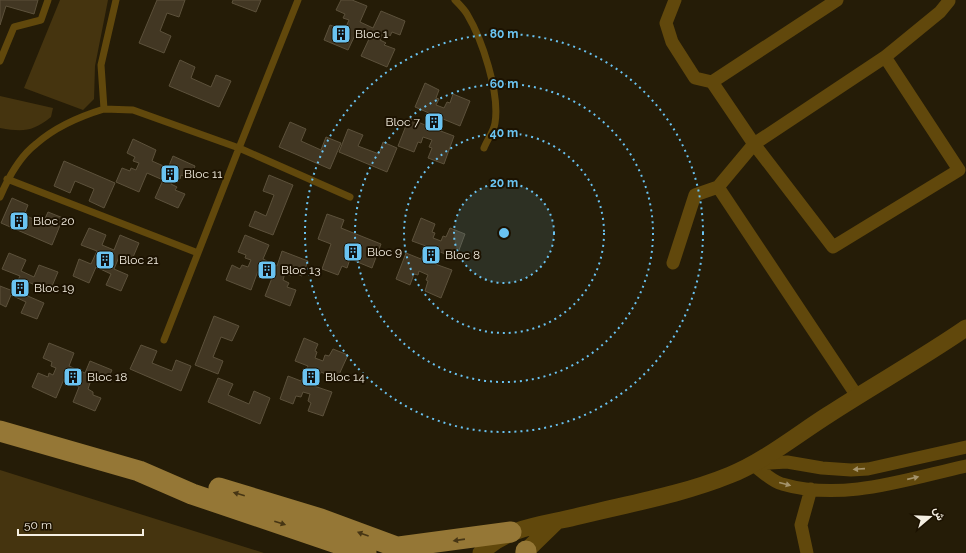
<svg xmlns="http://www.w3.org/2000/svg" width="966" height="553" font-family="Raleway,Vazirmatn,sans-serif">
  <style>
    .green { fill: #45340f }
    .building { fill: #423723; stroke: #5c513b }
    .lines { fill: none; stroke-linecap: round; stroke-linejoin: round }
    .service { stroke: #61480c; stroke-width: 7 }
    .minor { stroke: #61480c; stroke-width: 13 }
    .tertiary { stroke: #61480c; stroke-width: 17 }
    .primary { stroke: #957736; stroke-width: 21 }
    .oneway { fill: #a4936c }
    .oneway2 { fill: #463514 }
    .ring { fill: none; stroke: #6ac3f1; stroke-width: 2; stroke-dasharray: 2 4 }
    .labels { text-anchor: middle; stroke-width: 4; stroke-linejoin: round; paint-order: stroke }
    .poi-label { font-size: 12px; fill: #f5efe2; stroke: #1c1201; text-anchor: start }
    .centre { fill: #6ac3f1; stroke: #1c1201; stroke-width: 2 }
    .ring-label { font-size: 12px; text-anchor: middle; font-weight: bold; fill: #6ac3f1; stroke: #1c1201; stroke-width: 4; stroke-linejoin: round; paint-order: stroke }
  </style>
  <rect width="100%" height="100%" fill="#251c07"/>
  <path class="green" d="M60,0H108L95,66L94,99L83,110L24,88Z
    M0,96L53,108L51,117C32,132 23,132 0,128Z
    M0,470L264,553H0Z"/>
  <path class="building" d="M0,0H38L34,14L6,6L0,25Z
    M157,0H185L179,17L167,13L160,31L171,36L164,53L139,43Z
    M233,0H261L256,12L232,3Z
    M341,0H352L367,6L360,22L373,28L381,11L405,21L400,35L392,32L390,36L383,33L380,40L386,43L384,45L395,49L387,67L361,56L369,39L356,33L348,50L324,40L330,25L340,29L341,27L345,29L349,20L343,18L345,14L336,10Z
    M180,60L195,67L191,78L211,87L216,75L231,81L219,107L169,86Z
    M425,83L439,90L436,98L439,99L436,105L444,108L447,102L450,103L453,94L470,101L460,126L443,119L438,130L454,136L444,164L428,158L432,148L429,147L432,140L423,137L421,143L418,142L414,152L398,146L409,118L425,125L429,113L415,107Z
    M290,122L306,129L301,141L321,150L326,137L341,143L330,169L279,147Z
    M348,129L363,135L358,146L379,154L383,142L397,148L387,172L339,152Z
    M133,139L156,150L152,161L168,168L173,156L195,166L190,179L181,175L180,179L174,176L171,184L177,187L175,190L185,194L178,208L155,198L163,180L147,173L139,192L116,182L122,168L130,171L131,168L136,170L139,163L133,161L135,157L127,153Z
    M64,161L115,183L104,208L89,201L94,189L75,181L70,193L54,186Z
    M269,175L293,185L273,235L249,226L255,211L266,216L274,195L263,191Z
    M12,198L28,205L24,215L43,223L48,212L63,218L52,245L1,223Z
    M327,214L344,220L341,228L381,244L372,268L350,259L347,268L342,266L338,275L322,269L331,244L318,239Z
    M421,218L435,224L432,232L435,233L433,238L441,241L443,236L446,237L450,228L465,234L456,258L440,252L435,264L452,270L441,298L425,291L428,281L426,280L428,275L419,271L418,275L414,274L410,285L396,279L406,253L421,259L426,246L412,241Z
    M89,228L106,235L102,245L114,250L120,235L139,243L131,262L119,257L114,269L128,275L121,291L106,285L111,274L96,267L89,283L73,276L79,259L91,264L97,251L81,245Z
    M245,235L269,245L263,259L277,266L282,251L308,261L302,276L293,272L291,276L285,273L283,280L289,283L287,287L296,290L290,306L265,296L272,278L258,271L251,290L226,280L232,265L240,269L242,265L248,267L251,260L245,258L246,255L238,252Z
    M9,253L26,260L21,271L34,277L39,265L58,272L50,291L28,282L23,294L44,303L37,319L21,313L26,302L11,295L6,307L0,304V286L13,291L20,276L2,269Z
    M214,316L239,326L232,341L221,337L213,357L223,361L218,374L195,365Z
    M304,338L318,344L315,351L317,352L315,358L323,361L325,355L329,356L333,349L348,355L337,379L321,372L314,386L332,392L323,416L308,411L311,403L308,401L310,394L303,392L301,397L296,396L293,404L280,399L288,376L301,381L308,366L295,361Z
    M49,343L74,353L69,366L85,373L90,361L112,370L107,381L98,378L97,382L91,380L88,389L93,392V395L101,398L95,411L73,402L79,387L64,379L56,398L32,387L38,373L48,377L49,373L53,375L56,368L51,366L52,362L43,358Z
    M141,345L157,351L152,363L172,371L176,360L191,366L181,391L130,369Z
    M218,378L233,384L228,395L249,404L254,391L270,398L260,424L208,402Z"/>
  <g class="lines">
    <path class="service" d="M298,0L239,148L350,197
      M455,0C459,4 464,9 467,14C482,39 500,93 495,123C494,131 487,140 484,148
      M0,61L14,27L41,20L48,0
      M104,109L133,110L239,148L164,340
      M7,179L198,253
      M0,197C8,178 19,157 36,144C54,128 81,116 104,109L101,65L116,0"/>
    <path class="minor" d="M675,0L666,23L672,42L695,78L712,82
      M837,0L712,82L754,144L833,247L959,170L885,57
      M673,263L695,195L718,187
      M857,396L718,187L754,144L885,57L940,12L949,1
      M752,464C761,470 772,482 782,484C843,502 907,479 966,466
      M754,464L787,462L822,468L851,470L868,469L966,447
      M807,553L801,525L811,489"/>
    <path class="tertiary" d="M481,553C507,527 542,525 575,517C627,504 681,495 730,475C763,462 798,434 828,415C874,385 921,359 966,328
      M524,553L557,521"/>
    <path class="primary" d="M0,431L139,471L192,494L366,553
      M219,488L321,519L413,553
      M399,547L511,532
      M526,551V553"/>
  </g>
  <defs><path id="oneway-solid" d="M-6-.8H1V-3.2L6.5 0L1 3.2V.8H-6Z"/></defs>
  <g class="oneway">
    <use href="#oneway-solid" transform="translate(859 469) rotate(176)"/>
    <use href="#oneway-solid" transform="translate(913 478) rotate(-13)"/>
    <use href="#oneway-solid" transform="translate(785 484) rotate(15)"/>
  </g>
  <g class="oneway2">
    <use href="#oneway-solid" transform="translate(239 494) rotate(-164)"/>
    <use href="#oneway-solid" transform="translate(280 523) rotate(18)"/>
    <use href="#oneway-solid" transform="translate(363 534) rotate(-160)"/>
    <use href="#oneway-solid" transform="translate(459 540) rotate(172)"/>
  </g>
  <circle cx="504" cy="233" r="50" fill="#6ac3f1" fill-opacity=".12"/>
  <g class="ring">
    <circle cx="504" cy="233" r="50"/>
    <circle cx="504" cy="233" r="100"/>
    <circle cx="504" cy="233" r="149"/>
    <circle cx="504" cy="233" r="199"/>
  </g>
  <defs>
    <symbol id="building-square" viewBox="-11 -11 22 22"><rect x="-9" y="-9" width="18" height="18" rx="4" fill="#6ac3f1" stroke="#1c1201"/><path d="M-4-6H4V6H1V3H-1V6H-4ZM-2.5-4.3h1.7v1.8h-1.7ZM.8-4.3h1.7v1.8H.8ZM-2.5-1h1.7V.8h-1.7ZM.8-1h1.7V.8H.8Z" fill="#111"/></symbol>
  </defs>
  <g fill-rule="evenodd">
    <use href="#building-square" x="330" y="23" width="22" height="22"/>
    <use href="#building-square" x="423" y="111" width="22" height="22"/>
    <use href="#building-square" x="159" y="163" width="22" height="22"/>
    <use href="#building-square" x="8" y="210" width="22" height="22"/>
    <use href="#building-square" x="342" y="241" width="22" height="22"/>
    <use href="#building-square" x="420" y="244" width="22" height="22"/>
    <use href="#building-square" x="94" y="249" width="22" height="22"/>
    <use href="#building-square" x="256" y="259" width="22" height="22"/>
    <use href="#building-square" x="9" y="277" width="22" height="22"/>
    <use href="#building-square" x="62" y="366" width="22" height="22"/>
    <use href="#building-square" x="300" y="366" width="22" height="22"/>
  </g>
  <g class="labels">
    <g class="poi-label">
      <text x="355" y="38">Bloc 1</text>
      <text x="420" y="126" text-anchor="end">Bloc 7</text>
      <text x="184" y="178">Bloc 11</text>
      <text x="33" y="225">Bloc 20</text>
      <text x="367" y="256">Bloc 9</text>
      <text x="445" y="259">Bloc 8</text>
      <text x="119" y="264">Bloc 21</text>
      <text x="281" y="274">Bloc 13</text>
      <text x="34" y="292">Bloc 19</text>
      <text x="87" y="381">Bloc 18</text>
      <text x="325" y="381">Bloc 14</text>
    </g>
  </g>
  <circle cx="504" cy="233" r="6" class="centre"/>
  <g class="ring-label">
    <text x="504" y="38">80 m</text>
    <text x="504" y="88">60 m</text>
    <text x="504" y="137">40 m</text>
    <text x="504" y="187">20 m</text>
  </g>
  <g transform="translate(930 517) rotate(71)" stroke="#1c1201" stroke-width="3" paint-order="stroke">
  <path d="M0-3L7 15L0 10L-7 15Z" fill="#f5efe2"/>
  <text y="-6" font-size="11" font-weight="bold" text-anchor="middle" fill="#f5efe2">ش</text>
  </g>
  <path d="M18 529v6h125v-6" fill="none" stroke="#f5efe2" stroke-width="2"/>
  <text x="24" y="529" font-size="12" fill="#f5efe2" stroke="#1c1201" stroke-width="3" paint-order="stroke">50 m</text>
</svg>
